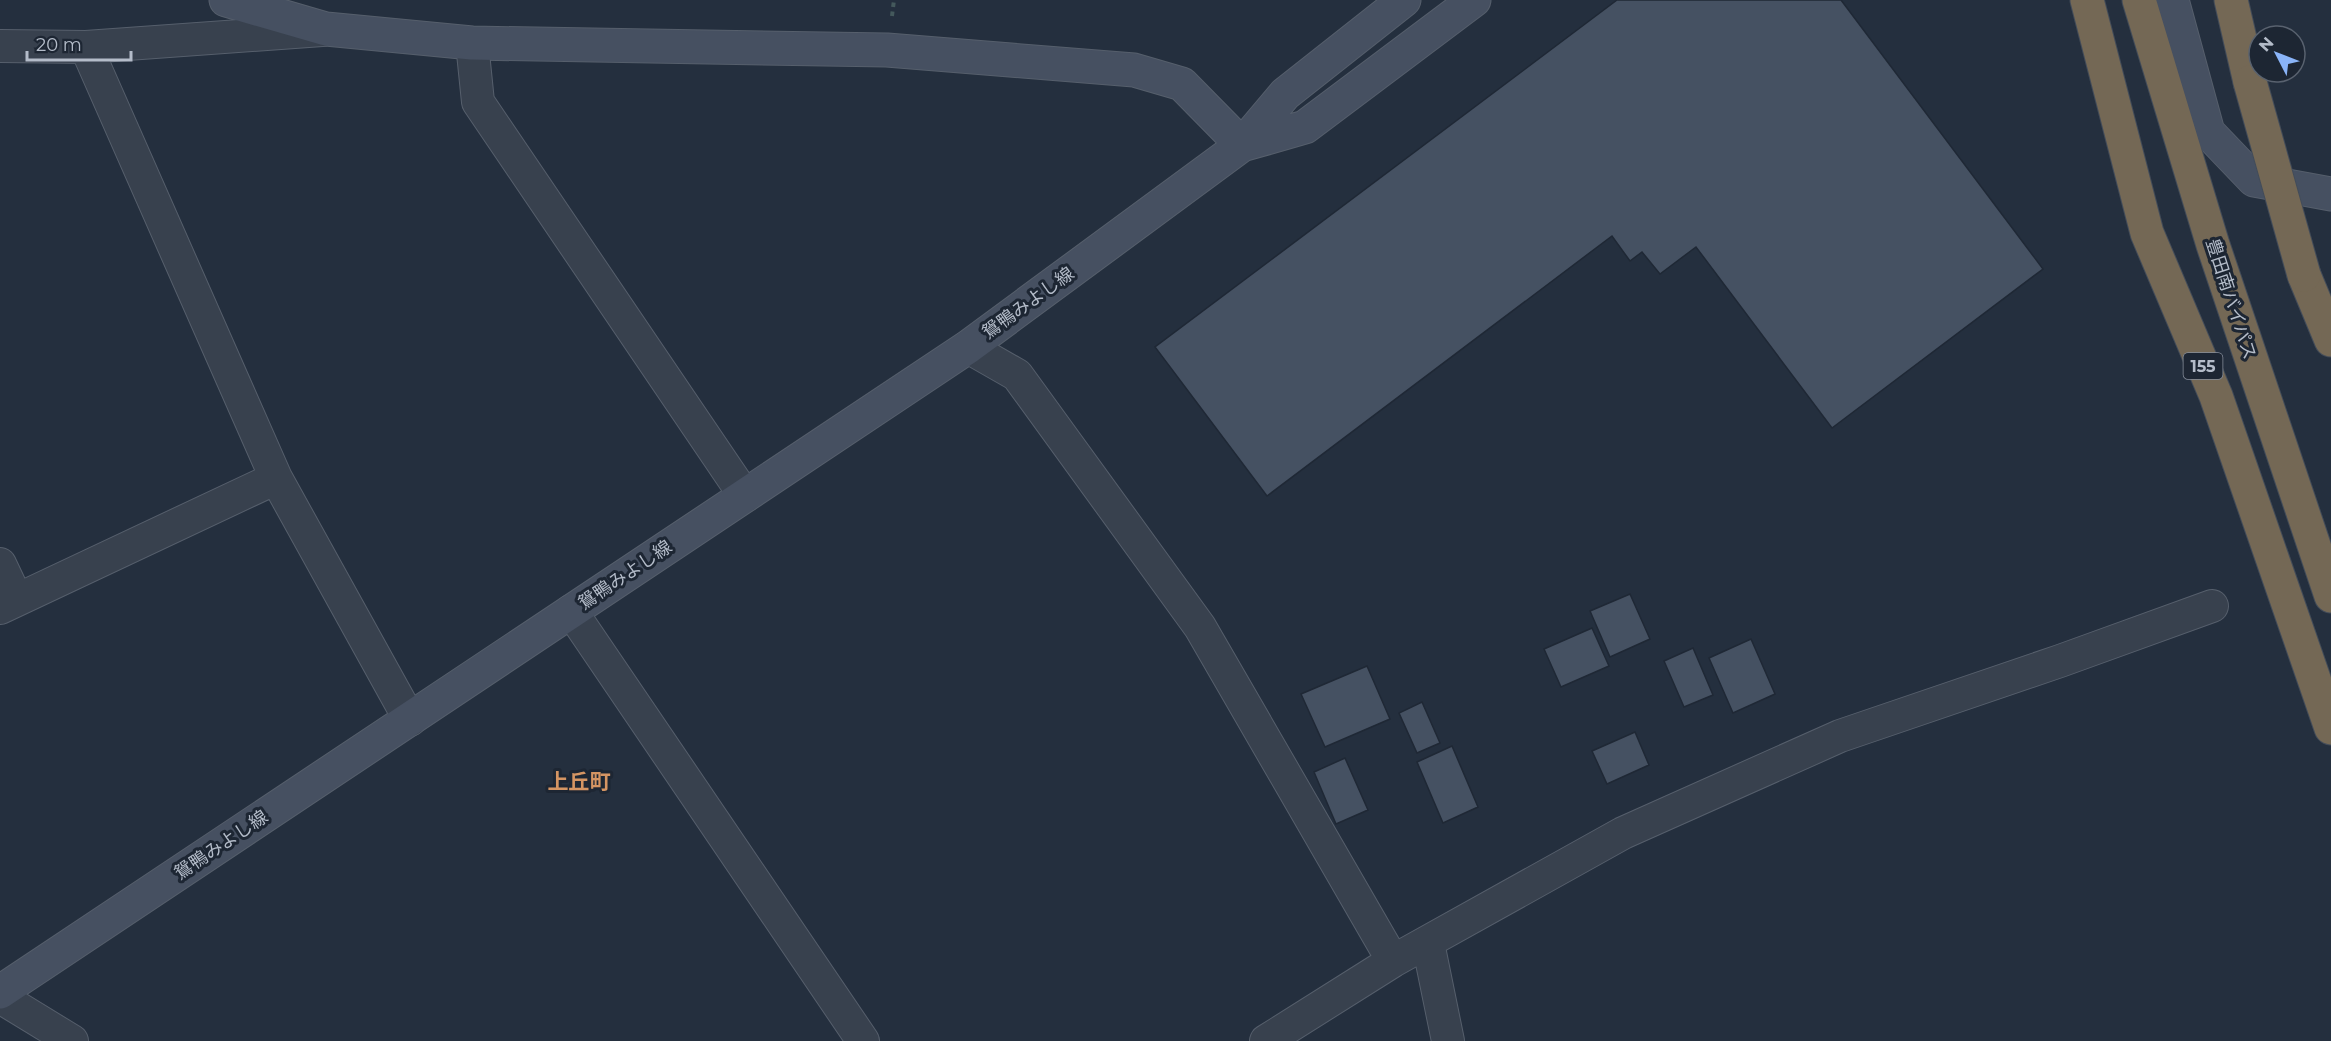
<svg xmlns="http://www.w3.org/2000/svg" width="2331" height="1041" font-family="Montserrat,'Noto Sans JP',sans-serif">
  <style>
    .building { fill: #455162; stroke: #1f2835; stroke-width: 1.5 }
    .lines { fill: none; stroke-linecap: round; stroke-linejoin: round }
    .street-casing { stroke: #565f6c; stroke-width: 34 }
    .secondary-casing { stroke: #565f6c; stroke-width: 35 }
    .highway-casing { stroke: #434c59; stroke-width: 35 }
    .path { stroke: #44595c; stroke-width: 4; stroke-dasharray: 4.5 4.5; stroke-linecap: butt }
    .street { stroke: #38414e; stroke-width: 32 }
    .secondary { stroke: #465061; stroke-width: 33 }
    .highway { stroke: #746855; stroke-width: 33 }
    .highway-bridge-casing { stroke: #434c59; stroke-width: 35; stroke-linecap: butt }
    .highway-bridge { stroke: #746855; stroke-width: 33 }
    .labels { text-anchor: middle; stroke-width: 6; stroke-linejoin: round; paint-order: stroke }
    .shield { fill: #1d2633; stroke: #878f9c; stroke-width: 1.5 }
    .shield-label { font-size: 16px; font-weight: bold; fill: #b4bcc9 }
    .street-label { font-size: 18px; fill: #b4bcc9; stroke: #1d2633 }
    .quarter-label { font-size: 21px; font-weight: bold; fill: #d59563; stroke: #1d2633 }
  </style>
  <rect width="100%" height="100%" fill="#242f3e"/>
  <path class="building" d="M1617,0H1841L2043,269L1832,428L1696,247L1660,274L1642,252L1630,261L1612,236L1267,496L1155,347Z
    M1630,594L1650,639L1610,657L1590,611Z
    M1592,628L1609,666L1561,687L1544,649Z
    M1751,639L1775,694L1733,713L1709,658Z
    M1693,648L1713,695L1684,707L1664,661Z
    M1367,666L1390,719L1325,747L1301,694Z
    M1422,702L1440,743L1417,753L1399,713Z
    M1635,732L1649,765L1607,784L1592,751Z
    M1452,746L1478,807L1443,823L1417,762Z
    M1345,758L1368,810L1336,824L1314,772Z"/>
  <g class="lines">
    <defs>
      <path id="street" d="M472,43L478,102L745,496
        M0,46L86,47L322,30
        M86,47L276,478L410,720
        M968,347L1017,375L1200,627L1393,961
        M0,564L17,600
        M0,608L276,478
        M571,611L863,1041
        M1428,943L1448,1041
        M0,997L72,1041
        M1266,1041L1393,961L1623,833L1840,736L2060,661L2212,606"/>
      <path id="secondary" d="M226,0L326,29L472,43L887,50L1134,70L1182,84L1242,145
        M2172,0L2208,132L2254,180L2331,194
        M1242,145L1305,127L1474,0
        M0,992L968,347L1242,145L1285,94L1404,0"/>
      <path id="highway" d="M2087,0L2147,233L2216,396L2331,728
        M2139,0L2213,245L2331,596
        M2231,0L2250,82
        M2304,275L2331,340"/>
    </defs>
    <use href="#street" class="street-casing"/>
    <use href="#secondary" class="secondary-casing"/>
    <use href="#highway" class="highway-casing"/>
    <path class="path" d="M892,16L894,0"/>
    <use href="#street" class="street"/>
    <use href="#secondary" class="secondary"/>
    <use href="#highway" class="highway"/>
    <defs>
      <path id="highway-bridge" d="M2250,82L2304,275"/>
    </defs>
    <use href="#highway-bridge" class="highway-bridge-casing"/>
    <use href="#highway-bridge" class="highway-bridge"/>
  </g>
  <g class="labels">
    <rect class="shield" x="2183.5" y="353" width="39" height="26" rx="4.5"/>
    <g class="shield-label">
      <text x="2203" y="372">155</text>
    </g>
    <g class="street-label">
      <text transform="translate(2231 299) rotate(72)" y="6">豊田南バイパス</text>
      <text transform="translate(1028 303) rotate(-36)" y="6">鴛鴨みよし線</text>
      <text transform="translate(625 575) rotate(-34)" y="6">鴛鴨みよし線</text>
      <text transform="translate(221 845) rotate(-34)" y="6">鴛鴨みよし線</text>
    </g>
    <g class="quarter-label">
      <text x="579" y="789">上丘町</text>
    </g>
  </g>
  <g transform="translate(2277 54) rotate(312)"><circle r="28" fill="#1d2633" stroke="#59626f" stroke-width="1.5"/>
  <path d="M0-4.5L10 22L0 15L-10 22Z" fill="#8ab4f8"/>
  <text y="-9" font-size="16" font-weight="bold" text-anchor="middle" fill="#b4bcc9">N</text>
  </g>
  <path d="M27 51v9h104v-9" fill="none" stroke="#b4bcc9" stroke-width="3"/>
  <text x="36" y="51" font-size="18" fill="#b4bcc9" stroke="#1d2633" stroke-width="4.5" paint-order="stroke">20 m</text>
</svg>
